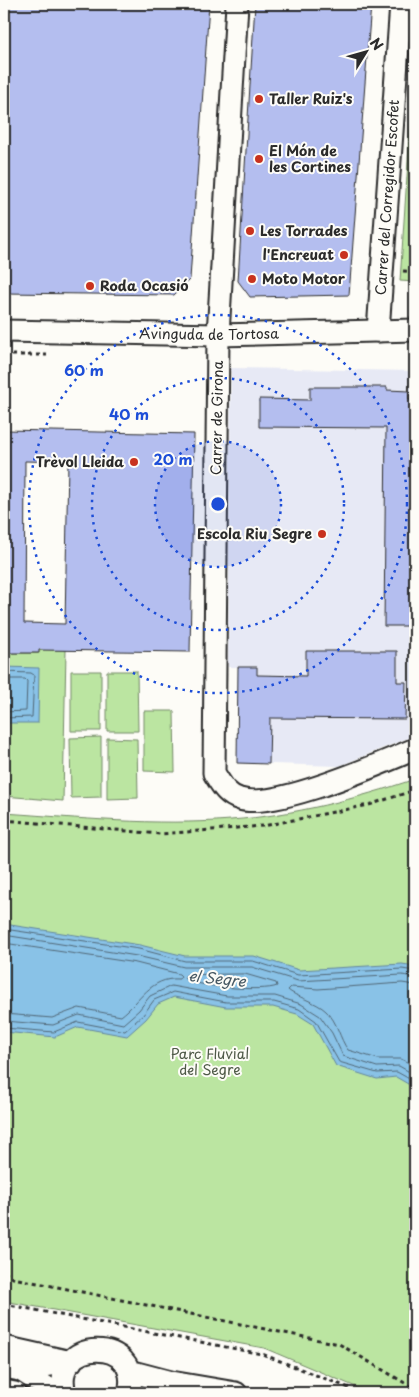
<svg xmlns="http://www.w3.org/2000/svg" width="419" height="1397" font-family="'Playpen Sans',sans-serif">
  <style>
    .built { fill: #e7e9f5 }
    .green { fill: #bbe5a1; stroke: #738866 }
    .water { fill: #89c2e7; stroke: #63869c }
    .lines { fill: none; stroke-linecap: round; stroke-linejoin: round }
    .shore { stroke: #516776; stroke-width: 1 }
    .building { fill: #b4beef; stroke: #2b2b2b; fill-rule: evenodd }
    .minor-casing { stroke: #2b2b2b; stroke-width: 25 }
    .path { stroke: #2b2b2b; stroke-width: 3; stroke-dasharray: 4 4; stroke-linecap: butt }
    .minor { stroke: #fdfcf7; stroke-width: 21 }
    .ring { fill: none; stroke: #1d4ed8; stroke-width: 2.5; stroke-dasharray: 2.5 5 }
    .poi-dot { fill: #c8321e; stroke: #fdfcf7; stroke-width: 2 }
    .labels { text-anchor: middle; stroke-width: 4; stroke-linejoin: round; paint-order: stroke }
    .poi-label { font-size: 14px; font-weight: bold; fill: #2b2b2b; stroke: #fdfcf7; text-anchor: start }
    .street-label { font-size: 14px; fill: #2b2b2b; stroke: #fdfcf7 }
    .park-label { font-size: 14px; fill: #4f5a48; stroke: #fdfcf7 }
    .water-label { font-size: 15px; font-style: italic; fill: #475863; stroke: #fdfcf7 }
    .centre { fill: #1d4ed8; stroke: #fdfcf7; stroke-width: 2.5 }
    .ring-label { font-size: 15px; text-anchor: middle; font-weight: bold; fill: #1d4ed8; stroke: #fdfcf7; stroke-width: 4; stroke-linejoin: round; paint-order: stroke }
  </style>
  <rect width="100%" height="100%" fill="#fdfcf7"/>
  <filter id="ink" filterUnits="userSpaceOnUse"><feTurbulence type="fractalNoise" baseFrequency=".02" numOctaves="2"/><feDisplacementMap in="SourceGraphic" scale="10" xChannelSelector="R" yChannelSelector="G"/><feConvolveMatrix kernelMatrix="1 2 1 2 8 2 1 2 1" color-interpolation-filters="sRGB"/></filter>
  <g filter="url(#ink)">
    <path class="built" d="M231,368L415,371V735L339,766L237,763L238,667H228Z"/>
    <path class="green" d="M415,56V282L400,281Z
      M39,637L66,650L63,801L4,796V653H38Z
      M71,671H101V731H71Z
      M107,671H137L138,731H107Z
      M144,711H174L175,772L144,771Z
      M101,737V797L71,798L70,738Z
      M107,738L137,739L138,798L107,799Z
      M415,779V1393H370L264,1348L4,1301V813C79,818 155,826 231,820C294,815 356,799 415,779Z"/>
    <path class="water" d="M4,667L39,668L38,723H4Z
      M4,924L140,945L185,956H254L299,970L402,964L415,966V1088L396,1077L377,1079L336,1066L313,1024L297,1014L273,1007H226L174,997L158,1004L146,1019L127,1036L78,1027L55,1037L4,1032Z"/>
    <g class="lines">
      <path class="shore" d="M4,672L31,673L34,675L32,717L4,718
        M4,679H25L27,681L26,711L4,712
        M4,929L139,949L185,961H253L298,975L402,969L415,971
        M4,935L137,956L184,967H252L298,981L402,975L415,977
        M4,943L136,963L179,974L181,976L179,979C150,977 141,1001 121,1016L79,1008L52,1018L4,1014
        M245,974L276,983L277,986C264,992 194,987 184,978L186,975Z
        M415,985L402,983L318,989L291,987L288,990C294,996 317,1002 326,1011C338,1022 339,1038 348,1050L378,1059H401L415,1066
        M4,1021L53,1025L79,1015L123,1024L139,1010L150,996L171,986L227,996H275L301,1004L320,1016L332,1033L343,1056L377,1067L399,1066L415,1075
        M4,1028L54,1032L78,1022L125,1031L143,1015L154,1000L173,992L226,1002H274L299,1009L316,1021L339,1062L377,1073L397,1072L415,1082"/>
    </g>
    <path class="building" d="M4,4H209L190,279L174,295L4,293Z
      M255,4H371L349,295L250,297L238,281Z
      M310,387H387V390L409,391V400H415V626H384L386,428L259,427V399L310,400Z
      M4,430L194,434L190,652L39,650V653H4ZM25,461L68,462L65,624L24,623Z
      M306,651H397V682H406L405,719L270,718L269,764L237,763L238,667H257V675L306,676Z"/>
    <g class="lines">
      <defs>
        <g id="minor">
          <path d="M237,4L218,335L214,773C221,784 226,795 240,799C274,810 380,764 415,749"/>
          <path id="s1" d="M4,331L218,335L415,330"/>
          <path id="s2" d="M378,331L401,4"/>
          <path d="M4,1347L71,1362"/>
          <path d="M4,1367L20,1370L58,1364"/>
          <path d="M20,1370L56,1393"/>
          <path d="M129,1371L171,1382L236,1393"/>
          <path d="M4,1391L15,1393"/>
          <path d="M65,1393C49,1337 144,1335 129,1393"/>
        </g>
      </defs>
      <use href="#minor" class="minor-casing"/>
      <path class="path" d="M403,271L415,272
        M4,355H47
        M4,820L160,834L263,826L369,805L415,790
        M4,1272L13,1278L339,1344L415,1389
        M4,1304L262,1354L362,1393"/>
      <use href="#minor" class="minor"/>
    </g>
  </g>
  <circle cx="218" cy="504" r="63" fill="#1d4ed8" fill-opacity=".12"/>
  <g class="ring">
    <circle cx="218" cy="504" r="63"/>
    <circle cx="218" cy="504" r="126"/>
    <circle cx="218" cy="504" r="189"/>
  </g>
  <g class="poi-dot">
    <circle cx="259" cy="99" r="5"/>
    <circle cx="259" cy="159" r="5"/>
    <circle cx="250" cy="231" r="5"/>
    <circle cx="344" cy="255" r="5"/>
    <circle cx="252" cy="279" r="5"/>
    <circle cx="90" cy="286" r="5"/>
    <circle cx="134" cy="462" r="5"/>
    <circle cx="322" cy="534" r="5"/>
  </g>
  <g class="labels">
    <g class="poi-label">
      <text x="269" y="104">Taller Ruiz's</text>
      <text x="269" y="156">El Món de<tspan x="269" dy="16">les Cortines</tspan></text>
      <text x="260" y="236">Les Torrades</text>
      <text x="334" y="260" text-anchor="end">l'Encreuat</text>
      <text x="262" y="284">Moto Motor</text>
      <text x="100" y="291">Roda Ocasió</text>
      <text x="124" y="467" text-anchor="end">Trèvol Lleida</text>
      <text x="312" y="539" text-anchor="end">Escola Riu Segre</text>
    </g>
    <g class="street-label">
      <text dy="5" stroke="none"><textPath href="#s2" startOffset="134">Carrer del Corregidor Escofet</textPath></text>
      <text dy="5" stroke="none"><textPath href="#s1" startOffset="205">Avinguda de Tortosa</textPath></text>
      <text transform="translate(217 418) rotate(-89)" y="5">Carrer de Girona</text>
    </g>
    <g class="park-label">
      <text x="210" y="1059">Parc Fluvial<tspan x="210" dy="16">del Segre</tspan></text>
    </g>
    <g class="water-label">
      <text transform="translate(217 979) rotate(6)" y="5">el Segre</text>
    </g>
  </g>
  <circle cx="218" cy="504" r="8" class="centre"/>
  <g class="ring-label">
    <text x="84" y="376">60 m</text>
    <text x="129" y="420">40 m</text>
    <text x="173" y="465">20 m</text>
  </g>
  <rect width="419" height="1397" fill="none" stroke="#fdfcf7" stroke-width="20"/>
  <rect x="10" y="10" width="399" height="1377" fill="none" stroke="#2b2b2b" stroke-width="2" filter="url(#ink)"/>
  <g transform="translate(366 52) rotate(53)" stroke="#fdfcf7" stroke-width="4" paint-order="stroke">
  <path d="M0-4L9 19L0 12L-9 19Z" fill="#2b2b2b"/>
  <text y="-8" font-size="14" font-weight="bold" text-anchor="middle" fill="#2b2b2b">N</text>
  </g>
</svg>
